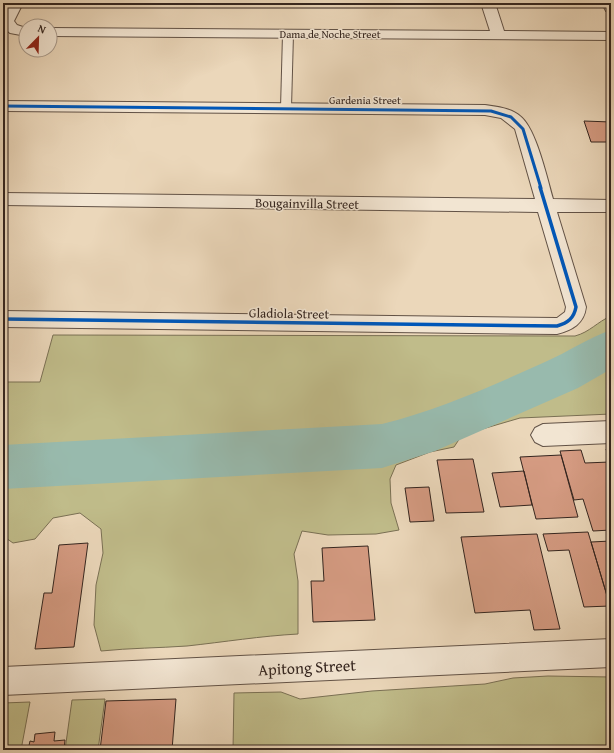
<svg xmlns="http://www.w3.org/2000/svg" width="614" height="753" font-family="'Gentium Book Plus',serif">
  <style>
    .green { fill: #c0bc8a; stroke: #7a7054 }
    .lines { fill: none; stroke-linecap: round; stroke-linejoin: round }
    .river { fill: #98baad; fill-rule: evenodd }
    .building { fill: #d59b82; stroke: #34251f }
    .service-casing { stroke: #625246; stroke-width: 2 }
    .minor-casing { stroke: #625246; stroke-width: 2 }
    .service { fill: #f2e5d2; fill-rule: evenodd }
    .minor { fill: #f2e5d2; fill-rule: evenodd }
    .cycleway-far1-casing { stroke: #f2e5d2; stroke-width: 5 }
    .cycleway-casing { stroke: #f2e5d2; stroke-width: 6 }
    .cycleway-far1 { stroke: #0057b8; stroke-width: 3 }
    .cycleway { stroke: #0057b8; stroke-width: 3.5 }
    .labels { text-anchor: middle; stroke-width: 3; stroke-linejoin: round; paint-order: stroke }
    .far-street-label { font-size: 11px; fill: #34251f; stroke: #f2e5d2 }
    .street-label { font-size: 13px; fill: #34251f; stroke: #f2e5d2 }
    .near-street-label { font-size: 16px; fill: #34251f; stroke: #f2e5d2 }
  </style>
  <rect width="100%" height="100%" fill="#ebd7ba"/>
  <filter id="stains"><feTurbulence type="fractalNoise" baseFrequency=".005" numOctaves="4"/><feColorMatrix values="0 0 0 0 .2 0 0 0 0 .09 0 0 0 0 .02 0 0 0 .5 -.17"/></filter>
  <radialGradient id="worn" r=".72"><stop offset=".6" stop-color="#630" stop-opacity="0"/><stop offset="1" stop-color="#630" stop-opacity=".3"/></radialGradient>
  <path class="green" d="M611,316V414L520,418L462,435L454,447L430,452L396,465L390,479L391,503L399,530L376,534L328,535L302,531L294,554L298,581V634C261,636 224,642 187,646C159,648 130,648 101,651L94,625L96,585L103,553L101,529L80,513L53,518L35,539L13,543L3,536V382H40L53,335L575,336C590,332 597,322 611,316Z
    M548,676L611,677V750H233L234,693L281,692L300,699L372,691L485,684L513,678Z
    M105,699L98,750H65L72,700Z
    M30,702L21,750H3V703Z"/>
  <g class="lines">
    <path class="river" d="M611,330V369L578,388L435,451L382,468L3,489V445L382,424C438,410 492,386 545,362C568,352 588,338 611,330Z"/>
  </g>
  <path class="building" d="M584,121L611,122V142H591Z
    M606,449H611V530L593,531L583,499L574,500L560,451L581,450L585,463L610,462Z
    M561,455L578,517L536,519L520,457Z
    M473,459L484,512L446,513L437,460Z
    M524,471L532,505L500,507L492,473Z
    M429,487L434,521L410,522L405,488Z
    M588,532L591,542L610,606L584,607L569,550L548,551L543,534Z
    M537,534L560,629L534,630L530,610L475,613L461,537Z
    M611,541V609L591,542Z
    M88,543L74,647L35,649L44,593H52L59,545Z
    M368,546L375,620L313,622L311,581H324L322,548Z
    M176,699L172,750H100L106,701Z
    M55,732L54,741L65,740L64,750H28L30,741L34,742L35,734Z"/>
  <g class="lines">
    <defs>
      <path id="service" d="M288,31L293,34L291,108L286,111L281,108L283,34Z"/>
      <path id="minor" d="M9,3H23L14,21L17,25L26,28V36L10,33L3,27V15Z
        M481,3H495L504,31L611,32V40L50,36V28L490,31Z
        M602,3H611V12L606,11Z
        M3,101L485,105C497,107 511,108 520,116C536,128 547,178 553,199L611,200V212H557L586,307C584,324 572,330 557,334L3,327V311L557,318L565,312L566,307L538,212L3,205V193L535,199L515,129L501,118L485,115L3,111Z
        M611,421V443L543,446L535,442L531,435L535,428L543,424Z
        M611,639V667L3,695V667Z"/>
    </defs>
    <use href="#service" class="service-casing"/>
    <use href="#minor" class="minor-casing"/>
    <use href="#service" class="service"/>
    <use href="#minor" class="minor"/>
    <defs>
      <path id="cycleway-far1" d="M3,106L491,111L511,117L523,129L541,188"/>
      <path id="cycleway" d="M3,319L557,326C568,323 574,318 576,307L540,187"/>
    </defs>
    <use href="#cycleway-far1" class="cycleway-far1-casing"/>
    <use href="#cycleway" class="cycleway-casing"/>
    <use href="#cycleway-far1" class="cycleway-far1"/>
    <use href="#cycleway" class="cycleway"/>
  </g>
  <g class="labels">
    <g class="far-street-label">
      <text x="330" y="38">Dama de Noche Street</text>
      <text x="365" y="104">Gardenia Street</text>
    </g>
    <g class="street-label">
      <text transform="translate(307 203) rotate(1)" y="5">Bougainvilla Street</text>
      <text transform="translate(289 313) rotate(1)" y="5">Gladiola Street</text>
    </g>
    <g class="near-street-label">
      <text transform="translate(307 667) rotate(-3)" y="6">Apitong Street</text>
    </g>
  </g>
  <rect width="614" height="753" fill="none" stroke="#ebd7ba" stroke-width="16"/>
  <rect x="4" y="4" width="606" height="745" fill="none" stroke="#34251f" stroke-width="2"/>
  <rect x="8" y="8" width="598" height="737" fill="none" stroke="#34251f"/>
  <g transform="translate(38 38) rotate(23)"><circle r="19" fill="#f2e5d2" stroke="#a6988a"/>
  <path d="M0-3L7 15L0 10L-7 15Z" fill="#8f2418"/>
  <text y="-6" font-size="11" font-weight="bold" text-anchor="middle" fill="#34251f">N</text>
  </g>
  <rect width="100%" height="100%" filter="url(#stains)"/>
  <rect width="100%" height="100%" fill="url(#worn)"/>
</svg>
